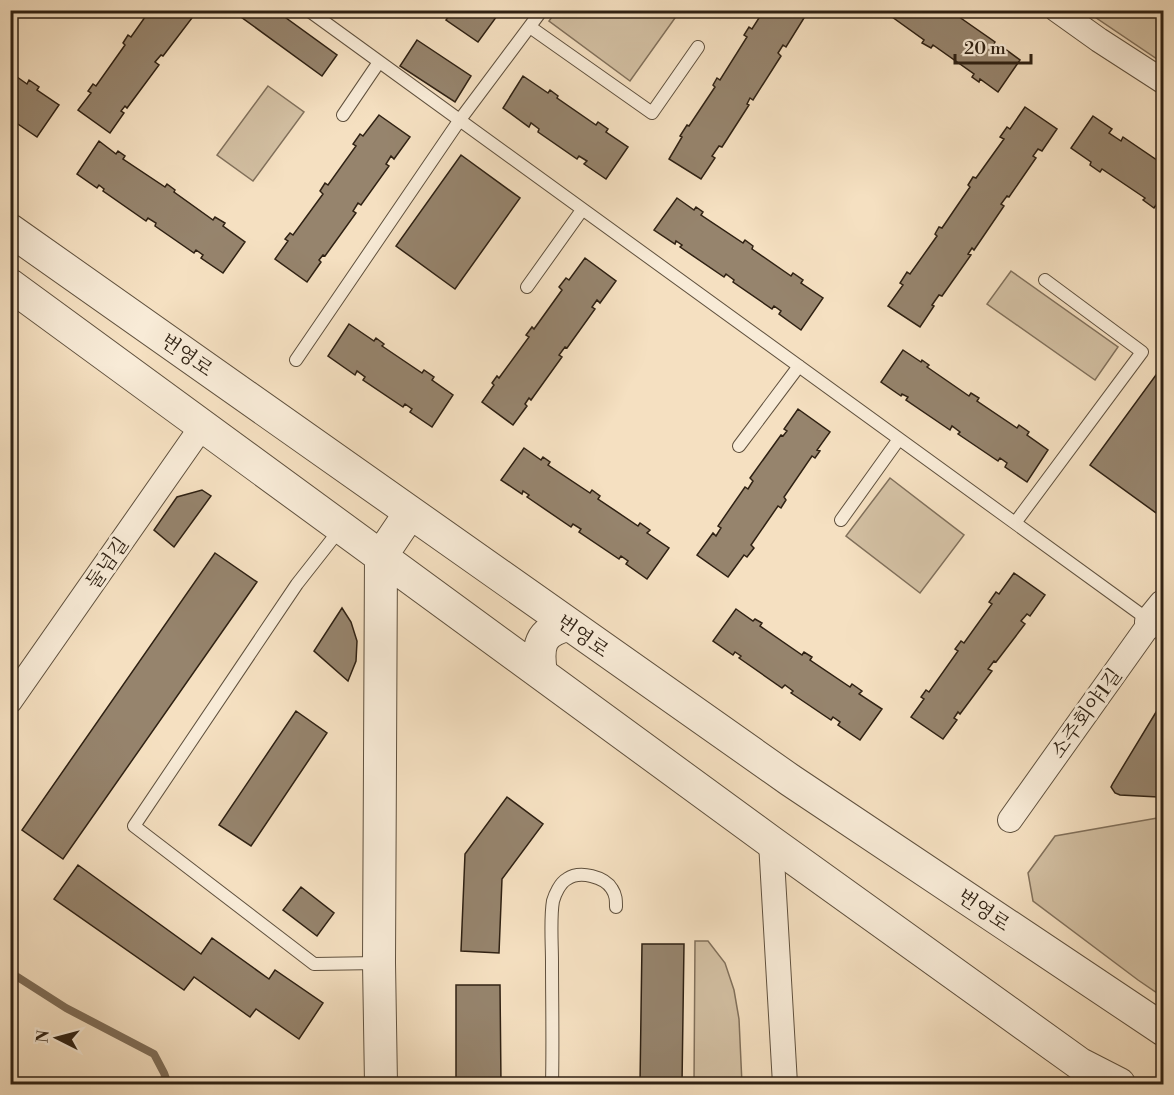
<svg xmlns="http://www.w3.org/2000/svg" width="1174" height="1095" font-family="'Libre Bodoni','Noto Serif KR',serif">
  <style>
    .green { fill: #d3c0a3; stroke: #81705b; stroke-width: 1.5 }
    .lines { fill: none; stroke-linecap: round; stroke-linejoin: round }
    .stream { stroke: #7e6d58; stroke-width: 8 }
    .building { fill: #96846d; stroke: #2f2113; stroke-width: 1.5 }
    .service-casing { stroke: #60513e; stroke-width: 14 }
    .minor-casing { stroke: #60513e; stroke-width: 26 }
    .tertiary-casing { stroke: #60513e; stroke-width: 34 }
    .service { stroke: #f8ebd7; stroke-width: 12 }
    .minor { stroke: #f8ebd7; stroke-width: 24 }
    .tertiary { stroke: #f8ebd7; stroke-width: 32 }
    .labels { text-anchor: middle; stroke-width: 6; stroke-linejoin: round; paint-order: stroke }
    .street-label { font-size: 20px; fill: #2f2113; stroke: #f8ebd7 }
  </style>
  <rect width="100%" height="100%" fill="#f5e0c1"/>
  <filter id="stains"><feTurbulence type="fractalNoise" baseFrequency=".00333" numOctaves="4"/><feColorMatrix values="0 0 0 0 .2 0 0 0 0 .09 0 0 0 0 .02 0 0 0 .5 -.17"/></filter>
  <radialGradient id="worn" r=".72"><stop offset=".6" stop-color="#630" stop-opacity="0"/><stop offset="1" stop-color="#630" stop-opacity=".3"/></radialGradient>
  <path class="green" d="M557,10H680V11L630,81L549,21Z
    M1086,11H1163V63Z
    M268,86L304,112L253,181L217,155Z
    M1011,271L1118,347L1095,380L987,304Z
    M890,478L964,535L920,593L846,536Z
    M1163,817H1164L1163,997L1138,980L1033,901L1028,873L1055,836Z
    M695,941H708L725,963L734,990L739,1019L742,1084H694Z"/>
  <g class="lines">
    <path class="stream" d="M10,971L16,976L66,1008L154,1054L164,1073L168,1084"/>
  </g>
  <path class="building" d="M150,10H192L188,15L192,18L163,56L161,55L155,62L159,65L127,108L125,106L121,111L124,113L110,133L78,110L91,93L88,91L93,84L96,86L125,45L123,43L128,35L131,37Z
    M246,10H275L337,55L322,76L241,17Z
    M453,10H496L494,14L497,16L478,42L446,20Z
    M764,10H809L786,47L783,45L778,53L781,56L753,100L750,98L747,104L749,105L722,147L719,146L712,156L715,158L701,179L669,159L682,137L680,136L687,125L689,126L715,87L713,85L717,78L720,80L747,37L744,35L749,27L752,29Z
    M876,10H943L950,15L952,12L995,42L994,44L999,48L1001,46L1020,60L998,92L980,79L979,82L972,77L974,74L933,45L931,48L922,43L924,40L885,12L883,15Z
    M417,40L471,76L455,102L400,66Z
    M10,72L27,84L29,80L39,87L37,90L59,105L37,137L15,122L17,118L10,114Z
    M523,76L548,93L550,90L558,96L557,98L596,125L598,122L608,129L606,132L628,147L606,179L584,164L587,161L579,156L577,159L538,132L539,129L531,123L529,127L503,108Z
    M1025,107L1057,129L1042,151L1038,149L1033,156L1036,158L1009,197L1007,196L1001,204L1004,206L974,250L972,248L968,254L971,255L942,296L939,295L932,305L934,306L920,327L888,306L903,285L900,283L907,272L910,274L937,236L935,234L939,227L942,228L970,187L968,185L973,177L976,178L1004,139L1000,137L1007,127L1010,129Z
    M379,115L410,137L394,159L391,156L386,164L389,166L361,205L358,203L353,211L356,213L325,256L323,255L319,260L321,262L307,282L275,259L288,241L285,239L290,233L293,235L323,194L320,191L325,183L328,185L356,146L353,144L360,134L363,136Z
    M1093,116L1112,129L1109,133L1121,141L1123,137L1164,165V210L1156,205L1154,208L1143,200L1145,198L1102,169L1100,172L1090,165L1091,162L1071,148Z
    M99,141L116,154L118,151L125,156L123,159L165,187L167,184L175,190L174,192L213,220L215,217L225,223L223,226L245,242L223,273L201,258L203,255L196,250L194,253L155,226L156,223L148,218L146,221L103,191L104,189L99,185L97,188L77,174Z
    M461,155L520,198L455,289L396,246Z
    M677,198L694,210L696,207L703,212L701,215L743,243L745,240L753,246L752,249L791,276L793,273L803,280L801,283L823,298L801,330L779,314L781,311L774,306L772,309L733,282L734,280L726,274L724,277L680,247L682,245L676,241L675,244L654,230Z
    M585,258L616,281L600,303L597,300L592,307L595,309L567,348L565,347L559,355L562,357L531,400L529,398L525,404L527,406L513,425L482,402L494,385L492,383L497,376L499,378L529,337L526,335L532,327L534,329L562,290L559,287L566,278L569,280Z
    M349,324L374,341L376,338L384,344L382,346L422,373L424,370L434,377L432,380L453,395L432,427L410,412L412,409L405,404L403,407L363,380L365,377L357,371L355,375L328,356Z
    M903,350L921,362L922,360L929,365L927,367L969,396L971,393L979,398L977,401L1017,428L1019,425L1029,432L1027,435L1048,450L1027,482L1005,467L1007,463L1000,458L998,461L958,434L960,432L952,426L950,430L906,400L908,397L902,394L901,396L881,382Z
    M1164,364V517L1163,518L1090,465Z
    M798,409L830,432L817,450L820,451L815,458L812,456L784,497L786,500L781,508L778,506L751,545L754,548L747,557L744,555L728,577L697,555L713,533L716,536L721,528L718,526L745,487L748,489L753,481L750,478L781,435L783,436L787,431L784,429Z
    M524,448L541,460L543,457L550,462L548,465L590,493L592,490L600,496L598,499L638,526L640,523L650,530L647,533L669,548L647,579L626,564L628,561L621,556L619,559L579,532L581,529L573,524L571,527L527,497L529,495L523,491L522,494L501,480Z
    M202,490L211,496L174,547L154,530L177,497Z
    M215,553L257,582L63,859L22,830Z
    M1014,573L1045,595L1030,616L1027,614L1021,621L1025,624L996,662L994,661L988,669L992,671L960,714L958,712L954,718L957,720L943,739L911,717L924,699L921,697L926,690L929,692L958,651L955,649L961,641L964,643L992,604L989,602L996,592L999,594Z
    M342,608L351,622L357,641L356,661L348,681L314,651Z
    M736,609L753,621L755,619L762,623L760,626L802,655L804,652L812,657L810,660L850,687L852,684L862,691L859,694L882,709L860,740L838,725L840,722L833,717L831,720L791,693L793,691L785,685L782,688L739,658L741,656L735,652L733,655L713,641Z
    M1164,699V789L1158,797L1120,795L1115,793L1111,787L1113,783Z
    M296,711L327,733L251,846L219,825Z
    M507,797L543,824L502,879L499,953L461,951L465,854Z
    M78,865L201,954L212,938L269,979L275,970L323,1003L299,1039L256,1009L250,1017L194,977L184,990L54,899Z
    M301,887L334,913L317,936L283,910Z
    M642,944H684L682,1084H640Z
    M456,985H500L501,1084H456Z"/>
  <g class="lines">
    <defs>
      <path id="service" d="M308,10L1150,621
        M530,27L652,113L698,47
        M343,115L379,62
        M527,287L582,210
        M296,360L459,121L542,10
        M739,446L799,366
        M841,520L899,439
        M1015,523L1142,352L1045,280
        M341,528L297,584L134,826L314,964L379,963
        M552,1084C553,1043 552,1002 552,961C552,944 550,918 553,901C555,894 560,883 567,879C580,870 605,877 612,889C616,895 616,900 616,907"/>
      <path id="minor" d="M1057,10L1099,40L1164,82
        M10,701L203,425
        M1010,820L1151,622
        M771,842L785,1084"/>
      <path id="tertiary" d="M10,230L790,780L1164,1030
        M10,285L771,842L1080,1064L1119,1084
        M1151,622L1164,606
        M541,673C537,647 539,631 568,625
        M381,1084L379,963L381,556L410,513"/>
    </defs>
    <use href="#service" class="service-casing"/>
    <use href="#minor" class="minor-casing"/>
    <use href="#tertiary" class="tertiary-casing"/>
    <use href="#service" class="service"/>
    <use href="#minor" class="minor"/>
    <use href="#tertiary" class="tertiary"/>
  </g>
  <g class="labels">
    <g class="street-label">
      <text transform="translate(187 355) rotate(35)" y="7">번영로</text>
      <text transform="translate(107 563) rotate(-55)" y="7">둘넘길</text>
      <text transform="translate(583 636) rotate(35)" y="7">번영로</text>
      <text transform="translate(1086 713) rotate(-54)" y="7">소주회야1길</text>
      <text transform="translate(984 910) rotate(34)" y="7">번영로</text>
    </g>
  </g>
  <rect width="1174" height="1095" fill="none" stroke="#f5e0c1" stroke-width="36"/>
  <rect x="12" y="12" width="1150" height="1071" fill="none" stroke="#2f2113" stroke-width="3"/>
  <rect x="18" y="18" width="1138" height="1059" fill="none" stroke="#2f2113" stroke-width="1.5"/>
  <g transform="translate(57 1038) rotate(276)" stroke="#f8ebd7" stroke-width="4.5" paint-order="stroke">
  <path d="M0-4.5L10 22L0 15L-10 22Z" fill="#2f2113"/>
  <text y="-9" font-size="16" font-weight="bold" text-anchor="middle" fill="#2f2113">N</text>
  </g>
  <path d="M955 54v9h76v-9" fill="none" stroke="#2f2113" stroke-width="3"/>
  <text x="964" y="54" font-size="18" fill="#2f2113" stroke="#f8ebd7" stroke-width="4.5" paint-order="stroke">20 m</text>
  <rect width="100%" height="100%" filter="url(#stains)"/>
  <rect width="100%" height="100%" fill="url(#worn)"/>
</svg>
